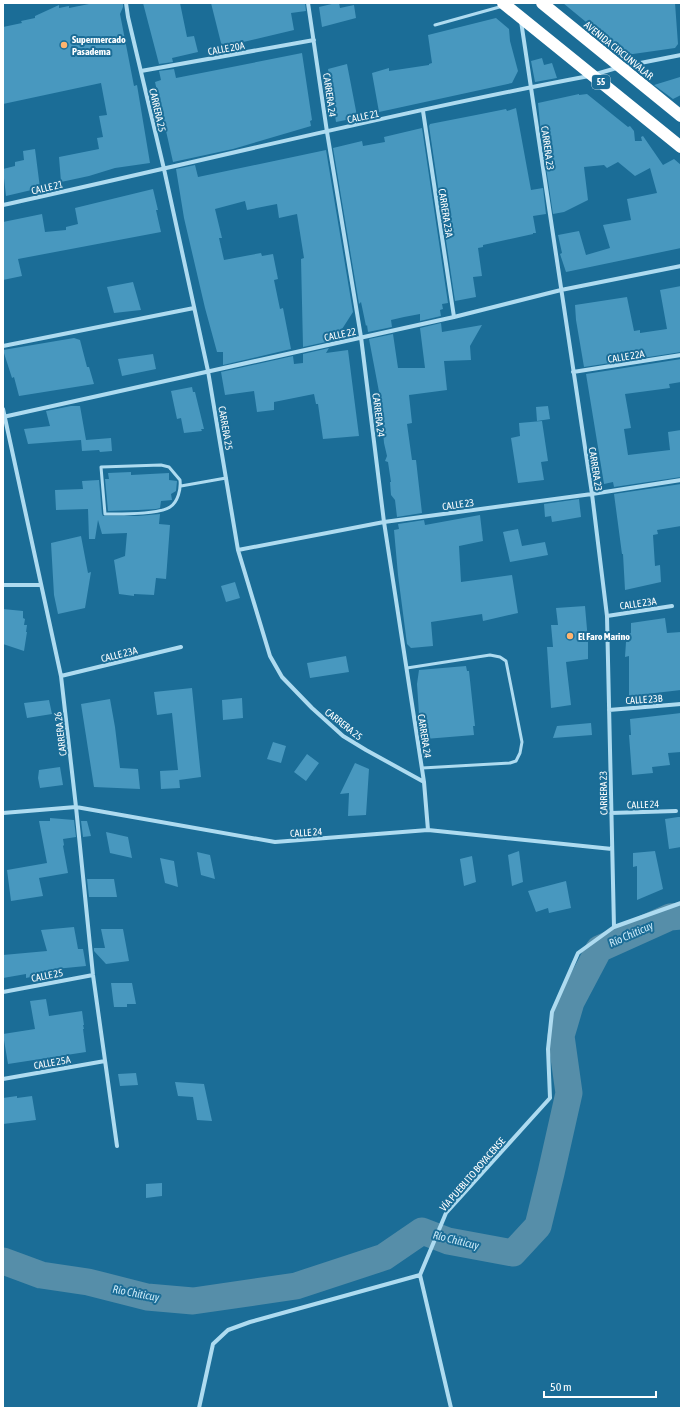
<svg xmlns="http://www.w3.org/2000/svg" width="684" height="1411" font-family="'Asap Condensed',sans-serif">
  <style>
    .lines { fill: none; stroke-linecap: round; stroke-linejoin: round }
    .river { stroke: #568ea9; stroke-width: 27 }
    .building { fill: #4898bf }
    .lane { stroke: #aedbf0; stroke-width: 3 }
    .street { stroke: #aedbf0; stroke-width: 4 }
    .highway { stroke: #fff; stroke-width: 12 }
    .poi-dot { fill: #ffb46e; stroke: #1b6d97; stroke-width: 1.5 }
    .labels { text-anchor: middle; stroke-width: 4; stroke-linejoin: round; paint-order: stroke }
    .shield { fill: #1b6d97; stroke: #bbd3e0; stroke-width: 1 }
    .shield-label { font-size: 9px; font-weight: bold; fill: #fff }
    .poi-label { font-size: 10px; font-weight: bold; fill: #fff; stroke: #1b6d97; text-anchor: start }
    .street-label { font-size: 10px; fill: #fff; stroke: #1b6d97 }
    .water-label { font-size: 11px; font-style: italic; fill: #ccebf9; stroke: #1b6d97 }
  </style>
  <rect width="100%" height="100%" fill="#1b6d97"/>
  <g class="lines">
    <path class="river" d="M3,1261L41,1275L88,1282L147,1297L193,1301L296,1286L384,1257L422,1231L448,1241L513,1253L538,1226L551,1173L569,1093L561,1036L571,1002L599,949L670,917L681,916"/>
  </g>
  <path class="building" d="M94,3H123V7L120,14L134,86L137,85L150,163L115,168L89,176L61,182L59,157L99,149L97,138L103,137L99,116L107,115L101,83L3,104V27L22,23L21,21L35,18V16L59,5V8L69,6V8Z
    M143,3H180L187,37L194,36L198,52L172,58L173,62L159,64Z
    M211,3H305L306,11L291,13L294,30L222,47Z
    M336,3H339L340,8L354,5L356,18L322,27L319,7Z
    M563,3H675L678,44L675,48L626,55Z
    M496,18L509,29L510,41L518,71L512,83L379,112L372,73L389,68V71L429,65V64L432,63L428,35Z
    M302,53L312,120L310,121L311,126L233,149L173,162L155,82L161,80L159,71L174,69L176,78Z
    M542,58L544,65L552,63L557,78L535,82L531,61Z
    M347,64L357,116L350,117L351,119L336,122L328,69Z
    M680,77L681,78V95L673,99L654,85Z
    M579,94V95L587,94L628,127L630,126L634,131L635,141H642L641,137L643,136L663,165L674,159L681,165V248L566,272L560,254L562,253L558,235L579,231L586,255L610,248L603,225L631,220L627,199L657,193L650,168L635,176L618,162L607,168L604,165L584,167L588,200L564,212L553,214L541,134L538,103Z
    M516,108L531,190L543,188L546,214L533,216L536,233H533V234L483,245V247L478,248L482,276L473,277L476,297L455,301L429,126L430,124L476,115L506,109L507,111Z
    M422,128L448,303L442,304L443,309L440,310L441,316L420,321V314L404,317L391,320L392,327L368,332L367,325L366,326L361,302L359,304L333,148L362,141L363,146L385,142L384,137Z
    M35,149L40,188L6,196L3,169L15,166V162L24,160L23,151Z
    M326,150L353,312L335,340L303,347L301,259L304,258L297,214L279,218L277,204L247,210L245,201L215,209L222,238H219L224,260L261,253L262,256L273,254L278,279L274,280L280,309L283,308L291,349L223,365V352H217L205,308L184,218L176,169L195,165L198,177Z
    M153,189L158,210H156L161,232L18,259L22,276L3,280V222L42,214L45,232L66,230V227L78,224L75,208Z
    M133,282L141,310L114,313L107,287Z
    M681,286V352L584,367L576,320L575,305L627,297L634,331L640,330V333L667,329L660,290Z
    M441,323L442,332L482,325L470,346L471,360L444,361L447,390L409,395L412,423L407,424L412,460H416L422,513L397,517L395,500L391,495L390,482H391L388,462L385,461L387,456L384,443L380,397L369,339L393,334L398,368H425L420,328Z
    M74,338L80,340L87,367H89L94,384L19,396L14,377L12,378L3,350Z
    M329,348L326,353L348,350L359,436L323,439L318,404H316L314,394L274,402V410L257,412L254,391L225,395L221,372L293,356L294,364L303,363V354Z
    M153,354L156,369L122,376L118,359Z
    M681,359V382L669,384L670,388L625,394L631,428L624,429L628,455L670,450L668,432L681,430V477L614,487L613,482L604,484L586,374Z
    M192,387L193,392H195L204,429H201L202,431L184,433L181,418L177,419L171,391Z
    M71,406H80L86,440L111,438L112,451L100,452L99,450L82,451L81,440L28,444L24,429L50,426L46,411Z
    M548,406L550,419L537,421L536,407Z
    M542,421L548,461L541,462L544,480L518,483L511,438L520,436L519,423Z
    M131,472V475L169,473V480L177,481L176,491L171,494L172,500L161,501L160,508L156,509L138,510L108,511L105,479H109L108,473Z
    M99,480L102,514L103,516H138L160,514L159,524L170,525L166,579L156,578L154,595L134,594V596L119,594L114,560L125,556L127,533L102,534L98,520L95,539H89L88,509L56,510L55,490L83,489L82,481Z
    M681,484V526L657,530L658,534L653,535L655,566L660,565L661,582L625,590L623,554H622L614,494Z
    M579,499L581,517L552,522L551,516L545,517L544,504Z
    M480,515L483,541L459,546L461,582L512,575L518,613L483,621L482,614L431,622L433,646L411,648L407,644L398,575L394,530L399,529L398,524L424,520L425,525Z
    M518,529L522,546L545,542L548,555L510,562L503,532Z
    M81,536L88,573L91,572L85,608L58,614L54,595L51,543Z
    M235,582L240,598L226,602L221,586Z
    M585,606L588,641V659L566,662L571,705L551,708L547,647H553L551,625H558L556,608Z
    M3,609L23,611V618L25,619L24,625H27L26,632H27L24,651L3,644Z
    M665,618L667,633L681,632V690L629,696V656L625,657L626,642H629V634L631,633V623Z
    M346,656L349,672L310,678L307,663Z
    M466,666L467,671H469L475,726H473L474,735L425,739L419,714L417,684L419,670Z
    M192,688L201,777L179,780V778L180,788L161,789L160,771L178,770L172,713L157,715L154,692Z
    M242,698L243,718L223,720L222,700Z
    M110,699L115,727L120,768L138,769L140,789L94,787L81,704Z
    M49,700L52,714L27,718L24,703Z
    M681,713V752L668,753L670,765L652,767L653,773L632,775L629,735H631L630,719Z
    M591,723L592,735L553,738L557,726Z
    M273,742L286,746L281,763L267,759Z
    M307,754L319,763L306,781L294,772Z
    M355,763L369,769L366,815L348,816L349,793L340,794Z
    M60,767L63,785L40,788L38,778L39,770Z
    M678,817H681V847L669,849L665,819Z
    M50,818L74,820L76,837L63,839L64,845L63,846L68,873L39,878L43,896L11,901L7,870L47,863L39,821H50Z
    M81,821H87L91,836L83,837Z
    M106,832L128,837L132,858L110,853Z
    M519,851L523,882L512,886L508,855Z
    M655,851L663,889L637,900V866L633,867V853Z
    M197,852L210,855L215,879L201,875Z
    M472,856L476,882L464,886L460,859Z
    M160,858L174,861L178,887L165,883Z
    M87,879H114L117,897H89Z
    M566,881L571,908L549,913L548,908L536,912L528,891Z
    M74,927L78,949H83L86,966L55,969V971L49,973L26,978V974L3,978V955L47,951L41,930Z
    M101,929H123L129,961L106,964L94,951V948H105Z
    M111,983H132L136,1004H127V1007H114Z
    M46,999L49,1016L82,1011L84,1025H83L84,1029H83L86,1052L8,1064L3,1034L35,1029L30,1001Z
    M136,1073L138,1085L120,1086L118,1074Z
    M175,1082L204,1084L212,1121L197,1120L193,1097L178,1096Z
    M17,1096V1098L32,1096L36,1120L3,1124V1098Z
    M162,1183V1196L146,1198V1184Z"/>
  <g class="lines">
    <path class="lane" d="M435,25L503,6
      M161,465L169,467L180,480C181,489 178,502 170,507C158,515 119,514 105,514L101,467Z
      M181,486L226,478
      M407,668L490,655L500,657L506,661L522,742L520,753L516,761L510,763L422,768"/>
    <path class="street" d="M126,3L128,17L164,169L208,371L238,550L270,656L282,677L312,708L343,736L366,750L424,782
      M308,3L327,132L361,337L384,522L424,782L428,830
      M521,21L592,494L607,616L614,927
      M141,71L314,40
      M596,74L620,67L681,55
      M423,111L454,317
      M3,205C198,162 393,113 589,76
      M3,346L194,308
      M573,372L681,355
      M3,409L61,676L76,807L93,975L117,1146
      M3,417L454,317L561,290L681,266
      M238,550L384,522L592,494L681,480
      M3,585H41
      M607,616L672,606
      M61,676L181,647
      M609,710L681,704
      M3,813L76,807L275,842L428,830L612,849
      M611,813L676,811
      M3,992L93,975
      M3,1079L105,1061
      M420,1275L446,1213L550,1098L548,1049L552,1012L578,953L614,927L681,903
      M420,1275L451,1408
      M199,1408L213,1344L228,1330L250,1322L420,1275"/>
    <path class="highway" d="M503,3L681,147
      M542,3L681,116"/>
  </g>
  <g class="poi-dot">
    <circle cx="64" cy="45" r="4"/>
    <circle cx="570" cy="636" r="4"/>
  </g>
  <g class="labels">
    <rect class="shield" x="592" y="75" width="18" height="14" rx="3"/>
    <g class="shield-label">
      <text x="601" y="85">55</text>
    </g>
    <g class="poi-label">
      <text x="72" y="43">Supermercado<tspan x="72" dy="12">Pasadema</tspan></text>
      <text x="578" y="640">El Faro Marino</text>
    </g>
    <g class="street-label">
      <text transform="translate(226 48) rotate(-10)" y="4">CALLE 20A</text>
      <text transform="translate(619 50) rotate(39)" y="4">AVENIDA CIRCUNVALAR</text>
      <text transform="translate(330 95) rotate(82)" y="4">CARRERA 24</text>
      <text transform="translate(158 110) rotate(77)" y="4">CARRERA 25</text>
      <text transform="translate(363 116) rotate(-12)" y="4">CALLE 21</text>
      <text transform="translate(548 148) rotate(82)" y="4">CARRERA 23</text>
      <text transform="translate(47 187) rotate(-13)" y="4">CALLE 21</text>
      <text transform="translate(446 213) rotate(81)" y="4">CARRERA 23A</text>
      <text transform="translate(340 334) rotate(-12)" y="4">CALLE 22</text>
      <text transform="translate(626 356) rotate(-9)" y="4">CALLE 22A</text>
      <text transform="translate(379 415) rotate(83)" y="4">CARRERA 24</text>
      <text transform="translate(226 428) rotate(80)" y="4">CARRERA 25</text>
      <text transform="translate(596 469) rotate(81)" y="4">CARRERA 23</text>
      <text transform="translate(458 504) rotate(-8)" y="4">CALLE 23</text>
      <text transform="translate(638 603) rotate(-8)" y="4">CALLE 23A</text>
      <text transform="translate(119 654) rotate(-14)" y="4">CALLE 23A</text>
      <text transform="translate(644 699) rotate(-4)" y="4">CALLE 23B</text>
      <text transform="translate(344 724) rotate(38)" y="4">CARRERA 25</text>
      <text transform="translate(60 734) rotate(-97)" y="4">CARRERA 26</text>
      <text transform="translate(425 736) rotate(81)" y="4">CARRERA 24</text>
      <text transform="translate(603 793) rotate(-91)" y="4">CARRERA 23</text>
      <text transform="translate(643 804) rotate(-2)" y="4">CALLE 24</text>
      <text transform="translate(306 832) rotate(-4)" y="4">CALLE 24</text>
      <text transform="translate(47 975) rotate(-11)" y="4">CALLE 25</text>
      <text transform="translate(52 1062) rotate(-10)" y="4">CALLE 25A</text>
      <text transform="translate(472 1174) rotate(-49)" y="4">VÍA PUEBLITO BOYACENSE</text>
    </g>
    <g class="water-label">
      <text transform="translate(631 934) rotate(-24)" y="4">Río Chiticuy</text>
      <text transform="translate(456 1240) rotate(14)" y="4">Río Chiticuy</text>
      <text transform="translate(136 1293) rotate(11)" y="4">Río Chiticuy</text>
    </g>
  </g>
  <rect width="684" height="1411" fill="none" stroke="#ffffff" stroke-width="8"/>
  <path d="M544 1391v6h112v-6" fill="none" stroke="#ffffff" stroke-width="2"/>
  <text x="550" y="1391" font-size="12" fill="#ffffff" stroke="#1b6d97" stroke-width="3" paint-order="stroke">50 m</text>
</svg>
